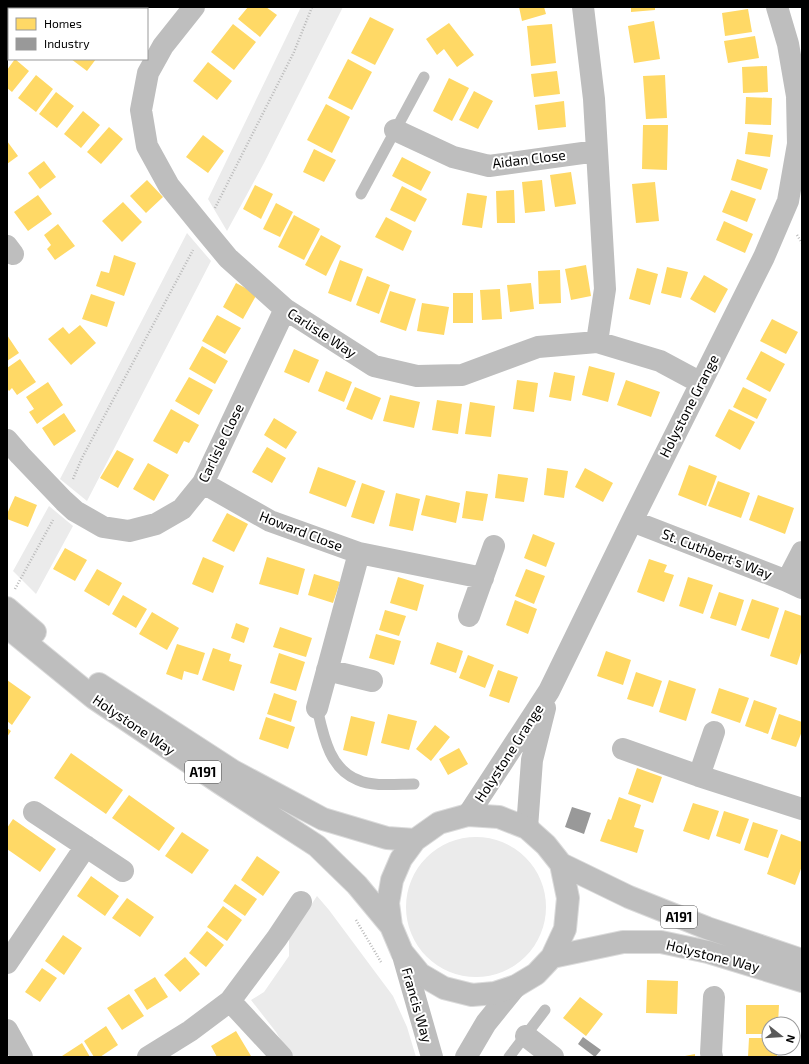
<svg xmlns="http://www.w3.org/2000/svg" width="809" height="1064" font-family="'Exo 2',sans-serif">
  <style>
    .green { fill: #ebebeb }
    .homes { fill: #ffd966 }
    .industry { fill: #999 }
    .lines { fill: none; stroke-linecap: round; stroke-linejoin: round }
    .primary-casing { stroke: #dbdbdb; stroke-width: 24 }
    .path { stroke: #b9b9b9; stroke-width: 2.5; stroke-dasharray: 1 2; stroke-linecap: butt }
    .lane { stroke: #bebebe; stroke-width: 11 }
    .street { stroke: #bebebe; stroke-width: 22 }
    .primary { stroke: #bebebe; stroke-width: 22 }
    .labels { text-anchor: middle; stroke-width: 4; stroke-linejoin: round; paint-order: stroke }
    .shield { fill: #fff; stroke: #4c4c4c; stroke-width: 1 }
    .shield-label { font-size: 13px; font-weight: bold; fill: #000 }
    .street-label { font-size: 14px; fill: #000; stroke: #fff }
  </style>
  <rect width="100%" height="100%" fill="#fff"/>
  <path class="green" d="M301,7H343L264,163L227,231L208,199Z
    M187,233L211,261L87,501L60,479Z
    M49,506L73,526L36,594L13,571Z
    M406 907a70 70 0 1 1 140 0a70 70 0 1 1-140 0Z
    M317,896L329,910L393,996L407,1027L416,1057H291L276,1032L251,1000L264,992L289,956V938Z"/>
  <path class="homes" d="M113,7H135L134,9H116Z
    M248,7H266L277,15L260,37L238,19Z
    M519,7H544L546,14L522,21Z
    M631,7H655V10L631,12Z
    M748,9L752,32L725,36L722,13Z
    M370,17L394,29L375,65L351,53Z
    M7,19L9,20V50L7,48Z
    M654,21L660,59L634,63L628,26Z
    M449,23L474,55L457,67L444,49L437,55L426,39Z
    M233,24L256,42L234,70L211,52Z
    M552,24L556,63L531,66L527,26Z
    M755,36L759,58L728,63L724,41Z
    M15,59L29,71L12,92L7,88V70Z
    M71,59H96L87,71Z
    M348,59L372,72L352,110L328,98Z
    M208,62L232,81L217,100L193,81Z
    M767,66L768,92L743,93L742,67Z
    M557,71L560,94L534,97L531,74Z
    M36,75L53,89L36,112L18,98Z
    M665,75L667,118L646,119L643,76Z
    M449,78L469,88L452,121L433,111Z
    M474,91L493,101L478,129L459,120Z
    M56,92L74,106L57,128L39,114Z
    M746,97L772,98L771,125L745,124Z
    M564,101L566,127L538,130L535,105Z
    M326,104L350,117L332,153L307,140Z
    M83,111L100,125L81,148L64,134Z
    M643,125H668L667,170L642,169Z
    M109,127L123,139L101,164L87,152Z
    M748,132L773,135L770,157L745,154Z
    M203,135L224,151L208,173L186,157Z
    M7,141L18,156L7,164Z
    M314,149L336,160L324,182L303,172Z
    M402,157L431,172L421,191L392,176Z
    M737,159L768,169L761,190L731,180Z
    M44,161L56,177L40,189L28,173Z
    M571,172L576,204L555,207L550,175Z
    M147,180L163,197L146,213L130,196Z
    M542,180L545,211L525,213L522,182Z
    M655,182L659,221L636,223L632,184Z
    M255,185L273,194L261,219L243,209Z
    M402,186L427,199L415,222L390,210Z
    M514,190L515,223H497L496,191Z
    M731,190L756,199L747,222L722,212Z
    M467,193L487,196L482,228L462,225Z
    M38,195L52,214L28,231L14,212Z
    M123,202L142,222L122,242L102,221Z
    M276,203L293,212L280,237L263,229Z
    M294,215L320,229L304,260L278,247Z
    M386,217L412,231L403,251L375,237Z
    M724,221L753,234L745,253L716,240Z
    M58,224L75,246L55,260L47,249L51,245L44,235Z
    M321,235L341,246L326,276L305,265Z
    M114,255L136,263L124,296L96,286L101,271L109,273Z
    M340,260L363,269L351,302L328,293Z
    M586,265L591,296L571,300L565,269Z
    M667,267L688,272L681,298L661,293Z
    M637,268L658,274L650,305L629,299Z
    M560,270L561,303L539,304L538,271Z
    M704,275L728,289L715,313L690,299Z
    M367,276L390,285L379,314L356,305Z
    M236,283L257,294L243,319L223,307Z
    M531,283L534,309L510,312L507,285Z
    M500,289L502,319L482,320L480,290Z
    M390,291L416,299L406,331L380,322Z
    M453,293H473V323H453Z
    M91,294L115,302L107,327L82,319Z
    M422,303L449,307L444,335L417,331Z
    M217,315L241,328L225,354L202,341Z
    M772,319L798,332L786,354L760,341Z
    M80,325L96,343L71,365L48,339L63,327L69,334Z
    M7,335L19,353L7,361Z
    M202,346L228,361L215,384L189,369Z
    M294,349L319,360L309,383L284,372Z
    M761,351L785,364L770,392L746,379Z
    M20,359L36,382L17,395L12,388L9,391L7,388V368Z
    M589,366L615,373L608,402L582,395Z
    M326,371L352,382L344,402L318,391Z
    M554,372L575,376L571,401L549,397Z
    M189,377L213,390L199,415L175,401Z
    M517,380L538,383L534,412L513,409Z
    M626,380L660,392L651,417L617,405Z
    M48,382L63,405L37,424L29,412L34,409L26,397Z
    M355,387L381,398L372,420L346,409Z
    M743,387L767,399L757,419L733,407Z
    M390,395L420,402L414,428L383,421Z
    M437,400L462,404L458,434L432,430Z
    M470,402L495,406L491,437L465,434Z
    M171,409L199,425L189,443L184,441L177,454L153,441Z
    M729,409L755,422L740,450L715,436Z
    M64,413L76,431L54,446L42,428Z
    M274,418L297,432L286,449L264,435Z
    M267,447L286,458L272,483L252,472Z
    M117,450L134,459L118,488L100,478Z
    M148,463L169,475L154,501L133,489Z
    M689,465L717,476L706,506L678,495Z
    M318,467L356,481L346,507L309,493Z
    M547,468L568,471L564,498L544,495Z
    M585,468L613,483L603,502L575,487Z
    M498,474L528,478L524,502L495,498Z
    M718,481L750,493L741,518L708,506Z
    M362,483L385,491L374,524L351,517Z
    M466,491L488,494L483,521L462,518Z
    M396,493L420,499L413,531L389,526Z
    M426,495L460,503L456,523L421,515Z
    M758,495L794,508L785,534L749,520Z
    M15,496L37,505L28,527L7,519V514Z
    M227,513L248,524L234,552L212,541Z
    M533,534L555,543L546,567L524,558Z
    M65,548L87,560L75,581L53,569Z
    M203,557L224,566L213,593L192,584Z
    M267,557L305,569L298,595L259,584Z
    M649,559L667,565L664,572L674,575L664,602L637,592Z
    M97,569L122,583L109,606L84,591Z
    M526,569L545,576L534,604L515,596Z
    M314,574L340,582L333,603L308,595Z
    M398,577L424,585L417,611L390,603Z
    M688,577L713,585L703,614L679,606Z
    M719,592L744,600L736,626L710,618Z
    M123,595L147,609L136,628L112,614Z
    M752,599L779,608L769,639L741,630Z
    M515,600L537,609L528,634L506,625Z
    M385,610L406,616L399,636L379,630Z
    M785,610L802,616V649L797,665L770,656Z
    M152,612L179,628L167,650L139,634Z
    M236,623L249,628L244,643L231,638Z
    M280,627L312,638L306,657L273,647Z
    M376,634L401,641L394,665L369,658Z
    M437,642L463,651L456,673L430,664Z
    M177,644L205,653L198,675L184,671L182,680L166,674Z
    M213,648L231,654L229,661L242,665L234,691L202,680Z
    M606,651L631,660L623,685L597,676Z
    M279,653L305,662L296,691L270,683Z
    M468,655L494,665L485,688L459,678Z
    M498,670L518,677L509,703L489,696Z
    M636,672L662,681L653,707L627,699Z
    M7,680L31,697L12,725L7,721Z
    M669,680L696,689L686,721L659,712Z
    M719,688L749,698L740,723L711,713Z
    M274,693L297,701L291,722L267,714Z
    M754,700L777,708L768,734L745,726Z
    M388,714L417,721L409,750L381,743Z
    M779,714L802,722V731L796,747L771,739Z
    M351,716L375,722L367,756L343,750Z
    M266,717L295,727L288,749L259,739Z
    M435,725L450,737L431,761L416,749Z
    M7,728L11,731L7,737Z
    M459,748L468,764L448,775L439,759Z
    M71,753L123,790L106,814L54,778Z
    M637,768L662,777L653,803L628,794Z
    M129,795L175,828L159,851L112,818Z
    M619,797L641,805L634,827L644,830L637,853L600,841L608,819L611,820Z
    M693,803L719,811L709,840L683,831Z
    M724,811L749,819L740,844L716,836Z
    M13,819L56,849L40,872L7,849V828Z
    M753,822L778,830L768,858L744,850Z
    M182,832L209,850L192,874L165,856Z
    M781,834L802,842V866L795,885L767,874Z
    M257,856L280,872L263,896L241,880Z
    M91,876L119,896L105,916L77,896Z
    M235,884L257,899L245,916L223,901Z
    M127,898L154,917L140,937L112,918Z
    M223,906L242,920L227,941L207,927Z
    M207,931L224,945L206,967L189,953Z
    M63,935L82,948L64,975L45,961Z
    M185,957L200,974L180,992L164,975Z
    M42,968L57,978L40,1002L25,992Z
    M155,977L168,997L147,1010L134,990Z
    M647,980L678,981L677,1014L646,1013Z
    M129,994L144,1016L122,1030L107,1008Z
    M580,997L603,1014L586,1036L563,1018Z
    M746,1005H779L778,1024H769V1034H746Z
    M106,1026L118,1045L100,1057H94L84,1041Z
    M236,1031L251,1056L217,1057L211,1046Z
    M749,1038H769V1048H777V1057H748Z
    M82,1043L90,1057H63L62,1056Z
    M695,1054V1057H685V1056Z"/>
  <path class="industry" d="M572,807L591,813L584,834L565,827Z
    M583,1037L601,1050L595,1057L578,1044Z"/>
  <g class="lines">
    <defs>
      <path id="primary" d="M7,608L35,632
        M7,627L94,698L220,783L317,846L357,885L391,926L402,952L420,974L444,988L472,995L495,993L516,986L536,974L552,957L565,929L568,898L561,864L546,845L527,828L499,817L468,815L439,823L415,840L401,859L392,880L388,903L391,926
        M99,684L233,771L323,819L387,838L415,840
        M561,864L629,897L707,928L802,960
        M552,957L623,942H661L708,952L802,981"/>
    </defs>
    <use href="#primary" class="primary-casing"/>
    <path class="path" d="M215,208L294,52L312,7
      M797,235L802,243
      M73,479L82,458L193,250
      M15,589L53,520
      M356,920L381,962"/>
    <path class="lane" d="M361,194L424,77
      M317,708C323,734 329,769 358,780C372,787 398,784 414,784
      M509,1057L545,1010"/>
    <path class="street" d="M194,7L163,46L148,73L141,110L147,146L169,186L204,229L228,258L285,309L374,366L417,376L462,375L538,347L597,342L660,361L701,383
      M583,7L594,99L605,289L597,342
      M395,130L453,157L489,166L597,151
      M7,246L13,254
      M7,440L20,455L64,501L75,511L103,527L129,531L156,524L182,509L203,483L285,309
      M203,483L270,521L359,553L483,578
      M632,521L787,581L802,588
      M787,581L802,552
      M469,616L494,546
      M327,670L372,681
      M317,708L359,553
      M623,749L699,776L802,809
      M699,776L714,732
      M34,812L123,871
      M468,815L549,691L632,521L764,257L788,201L798,144L797,96L788,44L777,7
      M527,828L532,760L545,708
      M402,952L432,1057
      M7,963L86,846
      M230,1001L282,1057
      M7,1030L22,1057
      M526,1036L553,1057
      M148,1057L190,1031L230,1001L277,938L301,902
      M466,1057L486,1023L516,986
      M712,1057L711,1053L714,997"/>
    <use href="#primary" class="primary"/>
  </g>
  <g class="labels">
    <g class="shield">
      <rect x="185" y="761" width="36" height="22" rx="3"/>
      <rect x="661" y="906" width="36" height="22" rx="3"/>
    </g>
    <g class="shield-label">
      <text x="203" y="777">A191</text>
      <text x="679" y="922">A191</text>
    </g>
    <g class="street-label">
      <text transform="translate(529 159) rotate(-7)" y="5">Aidan Close</text>
      <text transform="translate(322 333) rotate(33)" y="5">Carlisle Way</text>
      <text transform="translate(689 406) rotate(-63)" y="5">Holystone Grange</text>
      <text transform="translate(221 443) rotate(-64)" y="5">Carlisle Close</text>
      <text transform="translate(301 531) rotate(21)" y="5">Howard Close</text>
      <text transform="translate(717 554) rotate(21)" y="5">St. Cuthbert's Way</text>
      <text transform="translate(134 725) rotate(34)" y="5">Holystone Way</text>
      <text transform="translate(509 753) rotate(-57)" y="5">Holystone Grange</text>
      <text transform="translate(713 956) rotate(14)" y="5">Holystone Way</text>
      <text transform="translate(417 1005) rotate(74)" y="5">Francis Way</text>
    </g>
  </g>
  <rect width="809" height="1064" fill="none" stroke="#000000" stroke-width="16"/>
  <rect x="8" y="8" width="140" height="52" fill="#ffffff" stroke="#999999"/>
  <rect x="16" y="18" width="20" height="12" fill="#ffd966" stroke="#999999"/>
  <text x="44" y="28" font-size="12" fill="#000000">Homes</text>
  <rect x="16" y="38" width="20" height="12" fill="#999999" stroke="#999999"/>
  <text x="44" y="48" font-size="12" fill="#000000">Industry</text>
  <g transform="translate(781 1036) rotate(107)"><circle r="19" fill="#ffffff" stroke="#999999"/>
  <path d="M0-3L7 15L0 10L-7 15Z" fill="#595959"/>
  <text y="-6" font-size="11" font-weight="bold" text-anchor="middle" fill="#000000">N</text>
  </g>
</svg>
